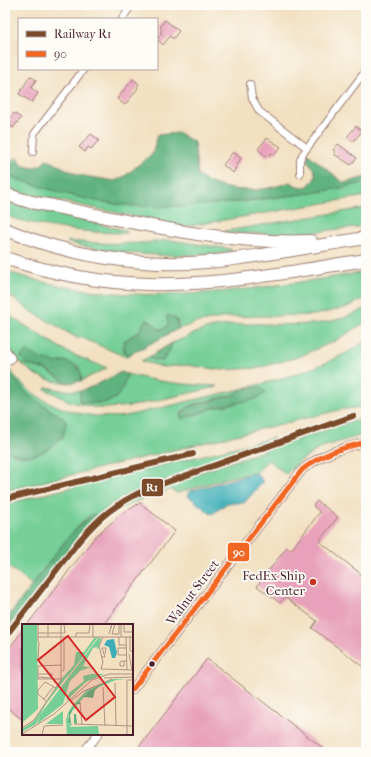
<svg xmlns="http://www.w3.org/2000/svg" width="371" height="757" font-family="'IM FELL French Canon',serif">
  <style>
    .green { fill: #75cf96; stroke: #607760 }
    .forest { fill: #60b27f; stroke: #556855 }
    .water { fill: #3daeb7; stroke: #446671 }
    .building { fill: #e8a1ba }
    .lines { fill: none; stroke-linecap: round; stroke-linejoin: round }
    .minor-casing { stroke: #9e8076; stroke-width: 8 }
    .tertiary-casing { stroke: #9e8076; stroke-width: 10 }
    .trunk-casing { stroke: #9e8076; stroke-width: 13 }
    .motorway-casing { stroke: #9e8076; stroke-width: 14 }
    .minor { stroke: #fff; stroke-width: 6 }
    .tertiary { stroke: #fff; stroke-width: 8 }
    .trunk { stroke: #fff; stroke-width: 11 }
    .motorway { stroke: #fff; stroke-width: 12 }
    .bus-1-casing { stroke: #fdfcf7; stroke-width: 8 }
    .bus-1 { stroke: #f26522; stroke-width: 5 }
    .rail-1-casing { stroke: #fdfcf7; stroke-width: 9 }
    .rail-1 { stroke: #7a4b2a; stroke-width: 6 }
    .poi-dot { fill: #c8321e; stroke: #fdfcf7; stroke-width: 1.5 }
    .bus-dot { fill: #4a1f2b; stroke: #fdfcf7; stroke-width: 1.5 }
    .labels { text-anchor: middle; stroke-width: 3.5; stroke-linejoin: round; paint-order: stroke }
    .poi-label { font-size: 13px; fill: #4a1f2b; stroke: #fdfcf7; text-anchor: end }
    .street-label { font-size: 13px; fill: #4a1f2b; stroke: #fdfcf7 }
    .inset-road { fill: none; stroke: #af9385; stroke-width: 1 }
    .view { fill: #d62828; fill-opacity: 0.15; stroke: #d62828; stroke-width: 2 }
    .inset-edge { fill: none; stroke: #4a1f2b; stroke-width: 2 }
    .line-badge { stroke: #fdfcf7; stroke-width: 1.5 }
    .badge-label { font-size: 11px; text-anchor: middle; font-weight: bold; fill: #fff }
  </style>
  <rect width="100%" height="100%" fill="#fdfcf7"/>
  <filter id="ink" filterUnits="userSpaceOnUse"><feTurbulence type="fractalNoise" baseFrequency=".025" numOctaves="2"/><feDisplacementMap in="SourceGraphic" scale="8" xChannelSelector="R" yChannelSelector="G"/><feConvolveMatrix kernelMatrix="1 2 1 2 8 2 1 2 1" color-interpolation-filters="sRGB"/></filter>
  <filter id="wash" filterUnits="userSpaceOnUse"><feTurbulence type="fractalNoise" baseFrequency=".012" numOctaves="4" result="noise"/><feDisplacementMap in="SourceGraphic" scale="16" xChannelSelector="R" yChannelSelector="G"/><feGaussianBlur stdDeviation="0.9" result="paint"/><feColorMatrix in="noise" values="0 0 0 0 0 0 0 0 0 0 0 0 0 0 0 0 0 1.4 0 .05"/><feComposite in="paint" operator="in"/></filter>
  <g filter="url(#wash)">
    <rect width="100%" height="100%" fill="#f2e0c1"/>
    <path class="green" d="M17,158L19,162L11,165L8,176L20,180L173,206L241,202L324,191L366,182V196L183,227L5,189V161H11Z
      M5,202L128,231L126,233C84,233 45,228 5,216Z
      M366,208V226L297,234L225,233V231Z
      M170,240L230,249L232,250C226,254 215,254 208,254C161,258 114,253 68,243V241C103,244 135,245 170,240Z
      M5,271C129,312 241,291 366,272V298L345,308L314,315L226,317L196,323L178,329V322L168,315L166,317L169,324L163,329L142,328C134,338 115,339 127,356L126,357L80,337L79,339L29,310L5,292Z
      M366,308V322L335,341L298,357L258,368L221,370L186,365L163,367L141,361L149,357L161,361L165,358L172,343C186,338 199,330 214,327C270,317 312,337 366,308Z
      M5,313L69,353L107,368L81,381L82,378L78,366L62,361C54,366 38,359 31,354L32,366L47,370L67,383L53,381L36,375L17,360L5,342Z
      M366,341V406L339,410L5,491V449L19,456H27L46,450L63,437L66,422L63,418L29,396L5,368V361C26,403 83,421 126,416L241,389L236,394L195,404L188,407L180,414L195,415L213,408L255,399L266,393L260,387L246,390L244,388C287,378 329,366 366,341Z
      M127,374C157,382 186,385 217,386V387L132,406L106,408H97L71,402L45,389L46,387L60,390L80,391V402C108,405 120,404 127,374Z
      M366,418V434L322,447L300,461L286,474L268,460L257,472L227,478L177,493L171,489L142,499L122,508L121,506L131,499L183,478L346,423Z
      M273,438V440L127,495L112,504L96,517L90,515L66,540L32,585L5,564V504Z"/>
    <path class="forest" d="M178,133L194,142L198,176C225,194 261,193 290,182L297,186L306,187C321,176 315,171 307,160L308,154L344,183L366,177V182C338,190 309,193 279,197C228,203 167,211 116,204C82,200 40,187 8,176L11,165L19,162L24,166L33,168L43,164L46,159L78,175L115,181L125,176L153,153L157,135Z
      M168,315L176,319L178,329L127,356L124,349V341L139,332L144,322L147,320L152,322L159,330L163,329L169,324L166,317Z
      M172,343L169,352L166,354L163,361L154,360L149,357Z
      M28,352L41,359L57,363L65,361C75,365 84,369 81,381L67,383L47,370L26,364L21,357L23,354Z
      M5,368L29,396L63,418L66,422L63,437C58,439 56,443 51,447C37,458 19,459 5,449Z
      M121,372L127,374C120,404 108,405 80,402V391L94,386Z
      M260,387L266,393L255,399L213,408L182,419L180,416L188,407L195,405L236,394L241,389Z
      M93,514L96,515V518L79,536L5,632V621L66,540L76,529Z"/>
    <path class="water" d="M254,473L259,475L263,482L244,503H227L214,513L211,514L188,496V493L190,491Z"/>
    <g id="blocks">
      <path class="building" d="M165,20L179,31L173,39L170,36L163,45L157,39L162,33L160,32L162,29L160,27Z
        M30,76L36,80L31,88L38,93L32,102L19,94Z
        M133,79L139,84L137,87L138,88L125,105L117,99Z
        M14,113L21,118L13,128L6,123Z
        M356,126L362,131L353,142L347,137Z
        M91,134L99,140L91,149L88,147L85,152L79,147Z
        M267,138L281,147L274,155L271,153L267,157L258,149Z
        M338,144L357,158L351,165L334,154L336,152L333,150Z
        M233,152L241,158L233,173L223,165Z
        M317,501L338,517L319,541L366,578V669L312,628L317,621L285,597L280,603L257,586L287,547L291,550L320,512L313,506Z
        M140,503L175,531L103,625H27L95,537L120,515Z
        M23,630V720L5,706V654Z
        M207,659L219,668L328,752H146L139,747Z"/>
    </g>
  </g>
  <g filter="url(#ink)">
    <use href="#blocks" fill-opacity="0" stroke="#9e8076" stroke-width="1"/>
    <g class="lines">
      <defs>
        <path id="minor" d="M122,19L132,5
          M250,84L252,98L259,111L307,148
          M33,152L34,134L84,69
          M300,174V160L302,155L366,70"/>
        <path id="tertiary" d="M132,690L302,470C321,454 342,448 366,442
          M84,752L98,734"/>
        <path id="trunk" d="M5,352L9,358"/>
        <path id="motorway" d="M5,194L27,201C121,219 215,245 311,241
          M5,229C67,256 140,267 207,262C261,257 313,246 366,238
          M5,258C50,273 101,283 148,284C221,286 294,271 366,260"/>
      </defs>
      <use href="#minor" class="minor-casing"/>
      <use href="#tertiary" class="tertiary-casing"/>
      <use href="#trunk" class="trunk-casing"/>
      <use href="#motorway" class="motorway-casing"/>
      <use href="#minor" class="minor"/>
      <use href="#tertiary" class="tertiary"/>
      <use href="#trunk" class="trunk"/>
      <use href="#motorway" class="motorway"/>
      <defs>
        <path id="bus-1" d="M132,690L302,470C321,454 342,448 366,442"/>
      </defs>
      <use href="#bus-1" class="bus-1-casing"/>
      <use href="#bus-1" class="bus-1"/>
      <defs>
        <path id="rail-1" d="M5,499L193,454
          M5,637L79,541C100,516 116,504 145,490L353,416"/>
      </defs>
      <use href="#rail-1" class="rail-1-casing"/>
      <use href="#rail-1" class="rail-1"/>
    </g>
  </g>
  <circle class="poi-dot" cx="313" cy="582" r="4"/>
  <circle class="bus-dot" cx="152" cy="664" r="3.5"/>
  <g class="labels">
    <g class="poi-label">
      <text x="305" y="580">FedEx Ship<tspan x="305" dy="15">Center</tspan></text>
    </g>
    <g class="street-label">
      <text transform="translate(192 592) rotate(-53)" y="5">Walnut Street</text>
    </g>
  </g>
  <g transform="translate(22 624)">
    <rect width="111" height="111" fill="#f2e0c1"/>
    <path d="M0,0H15L16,85L0,99ZM73,13H76L44,55L46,51L24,80L18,91L77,13L79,15L76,26L75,23L71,24L61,42L74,45L66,44L58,47L48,57L41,80L15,100L18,91L14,100L0,108V105L12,97L41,53L52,41L54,28H62ZM69,50H82L64,58L44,77L47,69L62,57L61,52ZM91,55H105L94,56L67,67L46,92V99L51,100L47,103L76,102L77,111H45L44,96L46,89L50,82L65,66ZM41,87V100H24Z" fill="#75cf96"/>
    <path d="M82,59L73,66L71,74L62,73L57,77L59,80H54L50,86L49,90H54L55,100L52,99V90H48L49,99H46L47,88L54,80L67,67Z" fill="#60b27f"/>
    <path d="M92,15L95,29L93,34H90L87,23L82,21L85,16Z" fill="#3daeb7"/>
    <path class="inset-road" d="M16,0V18M26,0V13M71,0V13M93,0L90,10H97V0M102,0V8H111M16,9H43L42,0M87,10L90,0L89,4M16,13H111M54,13V9H67L68,0M81,13L77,22L81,38L79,45L111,46M97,13V21H105M99,13V0M104,13L105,46M108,13V27H111M40,18H42V46L40,47M105,24H96V31H105M107,30L110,46M79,33H83L80,24H84L83,30M16,37L17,18M102,37V42H98V38L99,37H105M16,50H30V52M16,53L30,54M82,54L111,53M40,55H16V42L40,41M93,59L94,102M81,63L83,102M22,75L32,62M50,76L62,67L90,55M24,77L16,70V66L23,58L34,64M58,78L60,101M52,100L111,102M0,104L12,96L39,56V0M0,110L32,90L70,56L87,50H111M20,111L22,102L41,101M105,111V56H111"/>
    <path class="view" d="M46,12L93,73L64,96L16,36Z"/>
    <rect width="111" height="111" class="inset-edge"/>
  </g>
  <g class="line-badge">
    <rect x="141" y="478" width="23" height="19" rx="4" fill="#7a4b2a"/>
    <rect x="227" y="542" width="23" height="20" rx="4" fill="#f26522"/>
  </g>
  <g class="badge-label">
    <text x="152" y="491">R1</text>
    <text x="239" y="556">90</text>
  </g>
  <rect width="371" height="757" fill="none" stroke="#fdfcf7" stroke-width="20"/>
  <rect x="18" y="18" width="140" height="52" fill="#fdfcf7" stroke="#b5a4a5"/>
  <rect x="26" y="31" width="20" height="6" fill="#7a4b2a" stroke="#b5a4a5"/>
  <text x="54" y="38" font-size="12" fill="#4a1f2b">Railway R1</text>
  <rect x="26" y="51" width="20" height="6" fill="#f26522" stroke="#b5a4a5"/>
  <text x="54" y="58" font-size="12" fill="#4a1f2b">90</text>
</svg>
